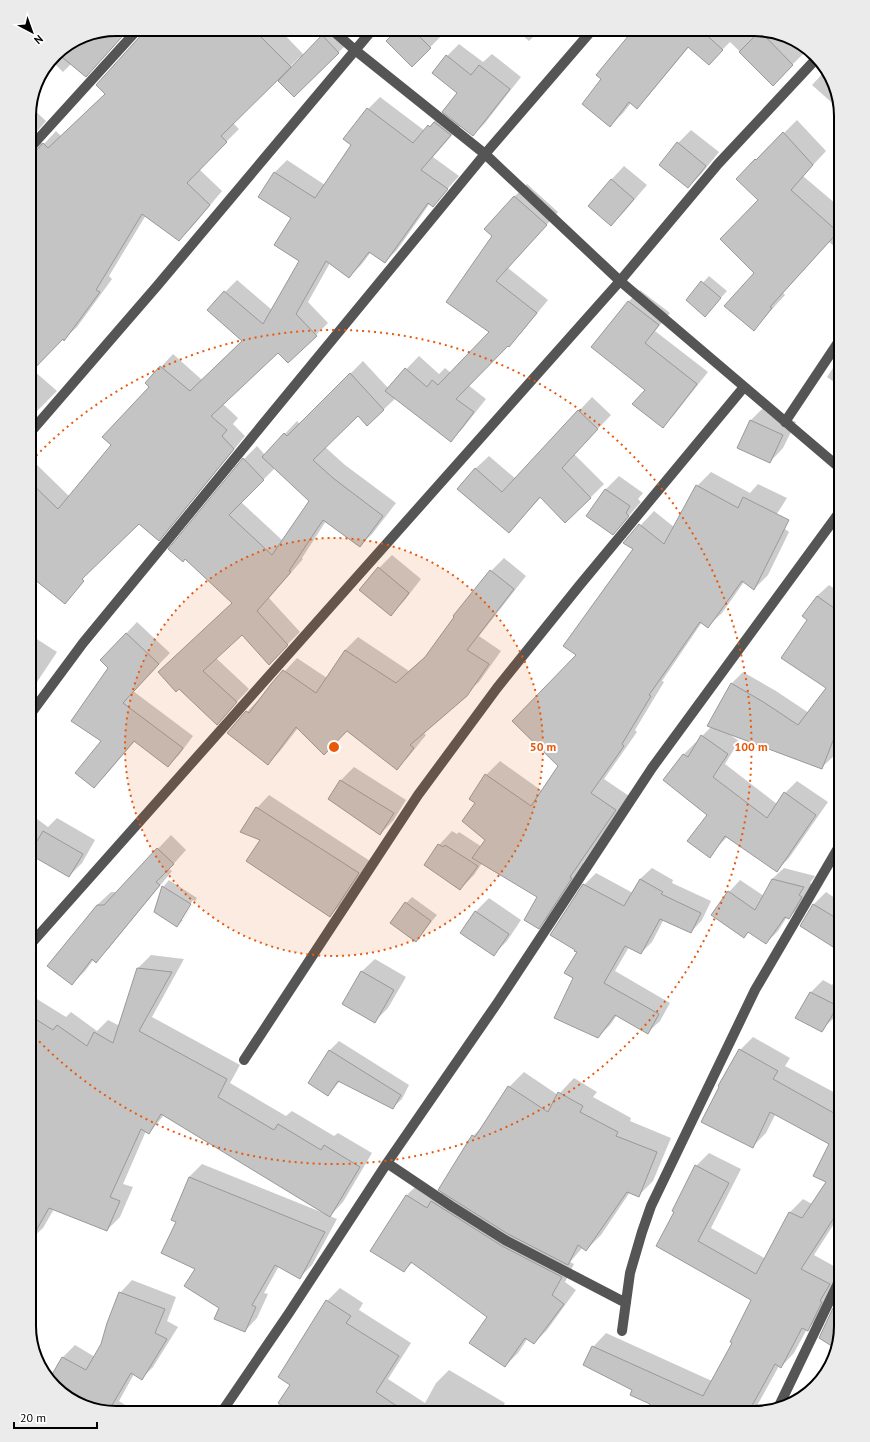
<svg xmlns="http://www.w3.org/2000/svg" width="870" height="1442" font-family="'PT Sans',sans-serif">
  <style>
    .shadow { fill: #0003; fill-rule: evenodd }
    .building { fill: #c4c4c4; stroke: #999 }
    .lines { fill: none; stroke-linecap: round; stroke-linejoin: round }
    .minor { stroke: #555; stroke-width: 10 }
    .ring { fill: none; stroke: #e8590c; stroke-width: 2; stroke-dasharray: 2 4 }
    .rim { fill: none; stroke: #000; stroke-width: 2 }
    .centre { fill: #e8590c; stroke: #fff; stroke-width: 2 }
    .ring-label { font-size: 12px; text-anchor: middle; font-weight: bold; fill: #e8590c; stroke: #fff; stroke-width: 4; stroke-linejoin: round; paint-order: stroke }
  </style>
  <rect width="100%" height="100%" fill="#fff"/>
  <path class="shadow" d="M116,29H129L98,63L71,64L63,72L51,60L55,54L83,36Z
    M145,29H279L304,55L329,29L345,46L294,96L301,58L300,57L233,123L239,129L199,169L222,191L192,227L179,239L146,215L109,276L112,279L77,327L64,339L63,338L33,370L57,391L29,419L30,106L46,121L35,134L37,141L40,143H45L56,131L61,136L106,93L145,31Z
    M399,29H438L443,34L412,66Z
    M515,29H541L529,41Z
    M636,29H760L795,41L805,52L773,84L730,42L721,51L689,47L649,95L637,108L631,103L623,113L610,126L602,79Z
    M459,44L483,62L492,54L521,77L485,123L473,135L461,125L433,157L459,176L433,205L430,203L397,250L385,262L371,252L361,265L349,277L330,263L308,302L328,323L316,335L278,352L223,404L238,418L233,424L245,436L171,527L159,539L139,523L29,519V468L34,462L70,497L112,445L151,387L146,383L173,354L202,380L243,340L225,292L237,280L272,310L300,260L292,218L259,196L275,172L287,160L325,185L352,144L344,138L368,109L380,97L425,131L441,114L442,115L445,112L458,93L433,73L447,56Z
    M826,70L832,78L840,110L812,85Z
    M797,120L826,151L803,176L836,204L841,199V252L829,242L783,293L785,295L754,329L760,200L737,179L769,146L770,147Z
    M691,130L719,152L701,174L688,187L678,143Z
    M624,166L647,185L624,212L611,225V180Z
    M527,184L558,212L508,268L548,300L521,333L468,385L486,399L463,428L451,441L396,398L383,410L358,414L325,447L345,465L396,503L373,533L360,546L326,521L302,558L303,559L269,598L300,632L282,650L242,634L216,658L249,689L217,723L179,688L233,602L186,558L244,459L257,446L265,455L297,421L300,424L363,361L388,388L419,356L439,374L445,368L451,373L491,332L494,236L514,197ZM275,468L310,501L283,541L241,502Z
    M709,276L727,291L705,316L687,300Z
    M640,290L670,313L655,331L708,372L674,415L663,426L646,389L593,346L629,301Z
    M841,356V387L827,377Z
    M592,397L611,415L574,454L604,484L590,498L541,497L509,532L475,469L489,456L516,479Z
    M764,407L796,422L783,448L770,462L738,447L751,420Z
    M711,472L750,493L758,484L787,498L773,520L789,532L768,575L754,589L744,582L722,613L708,626L702,622L662,681L664,682L635,730L637,732L604,779L629,796L583,863L585,864L552,914L538,927L539,897L482,863L474,875L460,889L439,845L452,831L457,834L459,832L482,847L487,839L477,803L486,775L500,761L542,791L560,766L577,655L634,549L625,542L654,511L674,527L697,486Z
    M619,476L643,493L638,499L641,502L613,534L587,516L606,489Z
    M392,555L421,579L404,601L391,614L379,568Z
    M504,558L526,576L479,636L501,651L479,682L423,732L426,735L409,756L397,769L347,730L298,728L280,751L268,764L247,712L297,658L327,678L345,650L358,637L409,671L429,654L456,616H455L491,571Z
    M829,585L841,593V737L834,756L822,767L729,734L739,741L725,764L777,804L785,793L797,781L828,802L789,858L777,870L727,837L709,856L708,815L664,780L684,754L696,742L698,743L702,736L711,727L731,684L743,672L776,691L809,713L827,688L808,620L817,596Z
    M137,622L170,653L133,691L193,736L179,755L168,766L135,741L105,776L94,787L103,741L110,668L101,660Z
    M29,634L57,652L29,694Z
    M354,767L406,800L393,821L380,834L329,799L341,780Z
    M269,795L370,861L342,903L330,916L261,839L257,808Z
    M29,813L48,827L57,818L95,840L82,863L69,876L33,847L29,852Z
    M171,835L186,850L169,869L172,871L109,948L96,961L94,959L85,971L72,984L97,905L111,892H117Z
    M652,868L673,880L672,883L711,901L702,920L691,932L664,919L652,942L641,953L629,947L615,971L670,1003L660,1021L648,1032L617,1015L610,1025L598,1037L574,978L584,885L596,873L633,893L640,879Z
    M784,868L815,876L810,883L813,885L800,906L789,918L787,917L778,931L766,943L729,892L740,880L764,896L772,879Z
    M169,880L197,898L184,919L177,926L163,887ZM193,900L195,901L183,920H181Z
    M826,892L841,902V951L801,926L814,904Z
    M412,897L437,915L416,940L406,903Z
    M489,898L521,920L507,941L494,954L461,932L476,911Z
    M151,955L184,959L152,1017L240,1065L230,1083L286,1116L292,1111L334,1136L338,1133L372,1153L343,1202L330,1216L337,1219L312,1265L300,1277L279,1266L264,1293L268,1294L257,1318L245,1331L220,1307L197,1268L177,1222L172,1220L189,1177L202,1164L326,1214L164,1115L149,1133L146,1131L123,1184L133,1187L120,1217L107,1230L54,1209L43,1228L29,1241V1007L37,999L66,1017L71,1012L97,1031L108,1020L120,1026L138,968Z
    M375,959L406,977L388,1008L374,1022L361,972Z
    M841,972V1007H840L834,1018L821,1030L796,1017L811,992L823,980L832,985Z
    M753,1037L790,1058L785,1066L841,1096V1213L814,1255L841,1270V1273L821,1317L807,1329L794,1353L781,1367L779,1366L753,1413H647L652,1404L633,1390L593,1347L606,1333L712,1381L734,1343L752,1300L657,1245L676,1211L696,1166L709,1153L741,1169L711,1228L766,1259L790,1212L803,1199L812,1204L827,1182L831,1144L776,1113L766,1133L753,1146L740,1050Z
    M339,1041L409,1085L402,1099L392,1108L340,1081L328,1095L310,1083L330,1050Z
    M524,1072L558,1095L574,1078L597,1092L593,1097L631,1118L630,1121L671,1138L653,1181L638,1196L630,1192L601,1235L586,1250L583,1247L570,1262L574,1264L565,1282L576,1290L547,1330L534,1343L528,1338L518,1353L505,1366L489,1317L413,1262L404,1271L372,1251L407,1195L420,1182L439,1195L442,1191L440,1189L473,1136L486,1123L509,1087Z
    M132,1280L176,1297L167,1321L178,1327L153,1367L141,1379L134,1374L119,1401L137,1413H110L67,1398L42,1369L53,1375L63,1357L75,1345L95,1357L102,1345L120,1293Z
    M340,1288L363,1303L359,1310L411,1343L388,1379L425,1403L436,1383L449,1370L505,1403L499,1413H337L291,1385L327,1301Z
    M840,1302L841,1326L835,1347L834,1309Z
    M29,1320L35,1324L30,1332L29,1326Z"/>
  <path class="building" d="M116,29H129L86,77L57,53L83,36Z
    M144,29H253L291,67L221,136L227,142L187,183L210,205L179,241L142,214L96,290L100,292L64,341L63,339L29,374V155L34,153L43,143L48,148L105,94L96,85L143,33Z
    M398,29H412L431,48L412,67L386,41Z
    M634,29H703L702,31L723,50L709,65L688,47L637,109L629,102L610,127L582,104L601,79L596,75Z
    M760,31L793,65L773,86L739,52Z
    M322,35L339,53L294,97L278,81Z
    M446,55L471,75L479,65L510,89L473,136L442,112L457,93L432,73Z
    M367,108L413,143L428,125L430,127L434,122L451,135L421,170L448,189L433,207L428,203L385,263L369,252L349,278L326,261L296,314L317,336L288,363L278,353L211,416L227,430L222,436L234,449L159,541L139,524L82,579L84,581L65,604L29,575V481L58,509L111,445L102,437L149,387L145,383L160,366L190,391L242,341L207,310L224,291L263,324L299,261L274,245L291,218L258,197L274,172L315,198L351,145L343,139Z
    M783,132L813,165L791,190L838,232L770,307L772,308L754,331L724,306L754,273L720,239L758,200L736,179L755,159L756,160Z
    M677,142L706,166L688,188L659,165Z
    M611,179L634,199L611,226L588,206Z
    M514,196L547,225L496,281L537,313L509,347L508,346L456,399L474,412L451,442L385,391L405,368L427,387L432,380L438,385L489,332L446,302L492,236L484,229Z
    M701,281L721,298L705,317L686,300Z
    M628,301L659,325L645,343L697,384L663,428L632,404L645,390L591,347Z
    M350,373L384,410L367,426L358,416L313,460L333,478L383,516L360,547L323,520L289,571L291,572L257,611L288,645L269,665L242,635L203,671L237,702L217,725L179,689L176,692L158,672L232,603L185,559L183,562L168,549L243,458L264,480L229,515L272,555L309,501L262,457L284,433L287,436Z
    M578,410L598,429L562,468L591,498L565,523L540,497L509,533L457,489L475,468L502,492Z
    M750,420L783,435L770,463L737,448Z
    M696,485L738,508L743,497L789,520L754,590L742,581L708,628L700,622L649,695L651,696L622,744L624,746L591,793L616,810L570,877L572,878L539,929L524,920L537,897L472,858L485,840L462,821L475,803L469,799L485,774L531,806L558,766L512,721L576,655L563,646L633,549L623,543L639,524L664,544Z
    M605,489L630,506L626,513L629,516L613,535L586,516Z
    M378,567L409,593L391,616L359,590Z
    M490,570L514,589L467,650L489,664L467,696L410,745L414,748L397,770L347,731L324,755L296,727L268,765L227,733L246,711L249,713L271,684L283,670L316,693L345,650L396,683L425,657L454,617L453,616Z
    M817,596L841,613V720L822,769L707,726L731,683L765,703L798,725L826,688L781,658L807,620L802,616Z
    M126,633L159,664L123,703L183,748L168,767L134,741L94,788L75,773L101,741L71,721L108,668L100,660Z
    M701,735L728,754L713,777L767,818L784,792L816,815L777,872L725,836L710,858L687,841L707,815L663,780L683,754L688,757Z
    M340,780L394,813L380,835L328,799Z
    M256,807L359,873L330,917L246,861L260,840L240,832Z
    M43,831L83,854L69,877L29,854Z
    M438,844L443,847L445,845L478,866L460,890L424,865Z
    M157,848L174,864L156,882L160,885L96,963L92,959L72,985L47,966L97,905H104Z
    M640,879L663,892L661,894L701,913L691,933L660,919L641,954L625,946L604,983L659,1014L648,1034L615,1015L598,1038L554,1018L573,978L564,973L577,952L574,951L575,950L550,935L583,884L624,906Z
    M772,879L804,887L799,895L802,897L789,919L785,917L766,944L748,932L744,938L711,915L728,891L755,910Z
    M162,886L191,904L177,927L154,912Z
    M405,902L431,921L416,942L390,923Z
    M813,904L841,921V952L800,926Z
    M475,911L509,934L494,956L460,933Z
    M137,968L172,972L139,1031L227,1079L218,1097L274,1130L278,1124L321,1150L324,1145L360,1167L330,1217L161,1114L149,1134L141,1129L110,1197L120,1201L107,1231L49,1208L29,1243V1015L53,1030L57,1025L87,1046L94,1032L113,1043Z
    M361,971L394,990L375,1023L342,1004Z
    M810,992L838,1006L822,1032L795,1018Z
    M739,1049L778,1071L773,1079L841,1117V1207L801,1269L830,1284L820,1301L822,1302L808,1331L802,1328L781,1368L775,1364L748,1413H646L650,1404L630,1395L632,1390L583,1365L592,1346L703,1396L732,1343L730,1342L751,1300L656,1246L674,1212L672,1211L695,1165L729,1183L698,1241L756,1274L789,1212L802,1218L826,1182L813,1176L829,1144L770,1112L753,1148L701,1122L719,1087L718,1086Z
    M329,1050L401,1095L393,1109L338,1081L328,1096L308,1083Z
    M508,1086L548,1112L558,1092L583,1106L580,1112L618,1132L616,1136L657,1152L639,1197L627,1192L586,1251L578,1245L568,1265L508,1234L438,1190L472,1135L475,1137Z
    M189,1177L325,1232L300,1279L275,1265L252,1305L256,1307L245,1332L214,1319L219,1308L184,1286L195,1269L161,1253L176,1222L171,1220Z
    M406,1195L427,1208L431,1201L502,1246L562,1277L552,1295L564,1304L534,1344L525,1338L505,1367L469,1343L487,1317L411,1262L404,1272L370,1251Z
    M119,1292L165,1309L155,1333L167,1339L142,1380L131,1373L108,1412L67,1398L50,1378L62,1357L86,1370L101,1344L107,1323Z
    M326,1300L351,1316L346,1323L399,1356L376,1392L407,1413H291L278,1403L290,1385L278,1377Z
    M833,1308L841,1312V1326L835,1348L819,1338Z"/>
  <g class="lines">
    <path class="minor" d="M331,29L355,50L485,154L620,281L841,469
      M29,149L138,29
      M785,422L841,338
      M29,434L157,286L373,29
      M29,716L83,643L485,154L593,29
      M29,946L620,281L718,164L816,59
      M244,1060L418,795L497,688L579,586L744,387
      M387,1163L451,1206L505,1240L626,1303
      M622,1331L630,1273L642,1232L651,1206L755,990L841,843
      M778,1408L841,1277
      M221,1413L289,1313L387,1163L498,1002L652,768L841,510"/>
  </g>
  <circle cx="334" cy="747" r="209" fill="#e8590c" fill-opacity=".12"/>
  <g class="ring">
    <circle cx="334" cy="747" r="209"/>
    <path d="M32 460A417 417 0 1 1 32 1034"/>
  </g>
  <path d="M0 0H870V1442H0ZM116 36H754A80 80 0 0 1 834 116V1326A80 80 0 0 1 754 1406H116A80 80 0 0 1 36 1326V116A80 80 0 0 1 116 36Z" fill="#ebebeb" fill-rule="evenodd"/>
  <path class="rim" d="M116 36H754A80 80 0 0 1 834 116V1326A80 80 0 0 1 754 1406H116A80 80 0 0 1 36 1326V116A80 80 0 0 1 116 36Z"/>
  <circle cx="334" cy="747" r="6" class="centre"/>
  <g class="ring-label">
    <text x="543" y="751">50 m</text>
    <text x="751" y="751">100 m</text>
  </g>
  <g transform="translate(32 32) rotate(139)" stroke="#ffffff" stroke-width="3" paint-order="stroke">
  <path d="M0-3L7 15L0 10L-7 15Z" fill="#000000"/>
  <text y="-6" font-size="11" font-weight="bold" text-anchor="middle" fill="#000000">N</text>
  </g>
  <path d="M14 1422v6h83v-6" fill="none" stroke="#000000" stroke-width="2"/>
  <text x="20" y="1422" font-size="12" fill="#000000" stroke="#ffffff" stroke-width="3" paint-order="stroke">20 m</text>
</svg>
